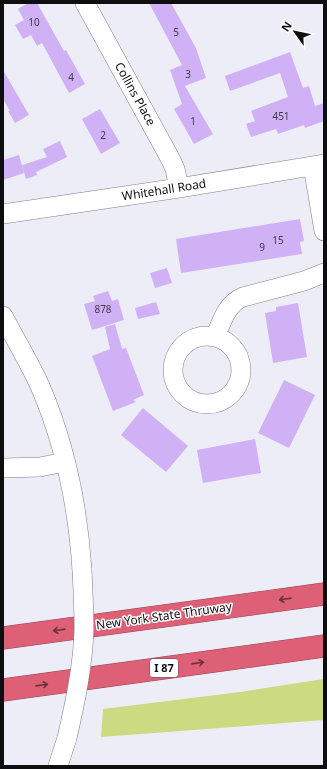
<svg xmlns="http://www.w3.org/2000/svg" width="327" height="769" font-family="'Noto Sans',sans-serif">
  <style>
    .green { fill: #ccda81 }
    .building { fill: #d1b1f5 }
    .lines { fill: none; stroke-linecap: round; stroke-linejoin: round }
    .minor-casing { stroke: #7f7f88; stroke-width: 20 }
    .highway-casing { stroke: #954353; stroke-width: 23 }
    .minor { stroke: #fff; stroke-width: 19 }
    .highway { stroke: #de6076; stroke-width: 22 }
    .minor-bridge-casing { stroke: #7f7f88; stroke-width: 20; stroke-linecap: butt }
    .minor-bridge { stroke: #fff; stroke-width: 19 }
    .oneway { stroke: #6c333e }
    .labels { text-anchor: middle; stroke-width: 3; stroke-linejoin: round; paint-order: stroke }
    .number-label { font-size: 10px; fill: #3f374a }
    .shield { fill: #fff; stroke: #565658; stroke-width: 1 }
    .shield-label { font-size: 11px; font-weight: bold; fill: #0e0e11 }
    .street-label { font-size: 12px; fill: #0e0e11; stroke: #fff }
  </style>
  <rect width="100%" height="100%" fill="#ededf7"/>
  <path class="green" d="M324,679V720L101,737L103,709L240,692Z"/>
  <path class="building" d="M28,3H37L64,51L66,50L85,84L69,93L42,43L37,46L31,35L23,39L15,25L24,20L18,9Z
    M149,3H171L196,48L206,78L185,86L213,134L194,144L174,109L182,104L170,70L182,65Z
    M290,52L303,88L309,86L315,106L324,103V121L305,128L304,125L278,134L276,129L251,137L246,124L255,121L251,111L288,97L280,73L230,91L225,76Z
    M3,70L29,115L15,123L8,111H10L3,99Z
    M100,109L120,143L101,154L82,119Z
    M60,141L67,157L36,172L37,175L26,179L22,165L47,157L43,149Z
    M19,155L24,173L3,180V160Z
    M300,219L304,241L300,242L302,254L181,273L176,239Z
    M167,268L172,283L155,288L150,273Z
    M108,291L112,301L118,299L124,320L92,330L84,304L95,301L93,296Z
    M156,302L160,314L138,319L135,308Z
    M298,303L307,357L273,363L265,313L276,311V307Z
    M115,324L122,349L126,348L144,395L133,400L136,402L113,411L92,356L110,349L105,327Z
    M284,380L315,395L289,448L258,433Z
    M143,408L188,446L166,472L121,435Z
    M255,439L261,473L203,483L197,450Z"/>
  <g class="lines">
    <defs>
      <path id="minor" d="M85,3L171,160L175,169L179,188
        M313,166L324,231
        M3,214L179,188L324,164
        M3,316C15,339 29,362 40,386C65,444 78,508 82,570
        M173 370a34 34 0 1 1 68 0a34 34 0 1 1-68 0Z
        M215,337C222,322 226,304 243,297L304,281L324,273
        M3,468L40,467L65,462
        M58,766L67,738"/>
      <path id="highway" d="M3,638L324,594
        M3,690L324,646"/>
    </defs>
    <use href="#minor" class="minor-casing"/>
    <use href="#highway" class="highway-casing"/>
    <use href="#minor" class="minor"/>
    <use href="#highway" class="highway"/>
    <defs>
      <path id="minor-bridge" d="M67,738C75,703 83,666 84,629C84,609 83,590 82,570"/>
    </defs>
    <use href="#minor-bridge" class="minor-bridge-casing"/>
    <use href="#minor-bridge" class="minor-bridge"/>
  </g>
  <defs><path id="oneway-shaft" d="M-6 0H5M1.5-3L5.5 0L1.5 3" fill="none" stroke-width="1.6" stroke-linecap="round" stroke-linejoin="round"/></defs>
  <g class="oneway">
    <use href="#oneway-shaft" transform="translate(285 599) rotate(172)"/>
    <use href="#oneway-shaft" transform="translate(59 630) rotate(172)"/>
    <use href="#oneway-shaft" transform="translate(198 663) rotate(-8)"/>
    <use href="#oneway-shaft" transform="translate(42 685) rotate(-8)"/>
  </g>
  <g class="labels">
    <g class="number-label">
      <text x="34" y="26">10</text>
      <text x="176" y="36">5</text>
      <text x="188" y="78">3</text>
      <text x="71" y="81">4</text>
      <text x="281" y="120">451</text>
      <text x="193" y="125">1</text>
      <text x="103" y="139">2</text>
      <text x="278" y="244">15</text>
      <text x="262" y="251">9</text>
      <text x="103" y="313">878</text>
    </g>
    <rect class="shield" x="150" y="659" width="28" height="18" rx="3"/>
    <g class="shield-label">
      <text x="164" y="672">I 87</text>
    </g>
    <g class="street-label">
      <text transform="translate(135 94) rotate(61)" y="4">Collins Place</text>
      <text transform="translate(164 190) rotate(-9)" y="4">Whitehall Road</text>
      <text transform="translate(164 616) rotate(-8)" y="4">New York State Thruway</text>
    </g>
  </g>
  <rect width="327" height="769" fill="none" stroke="#0e0e11" stroke-width="8"/>
  <g transform="translate(295 32) rotate(303)" stroke="#ffffff" stroke-width="3" paint-order="stroke">
  <path d="M0-3L7 15L0 10L-7 15Z" fill="#0e0e11"/>
  <text y="-6" font-size="11" font-weight="bold" text-anchor="middle" fill="#0e0e11">N</text>
  </g>
</svg>
